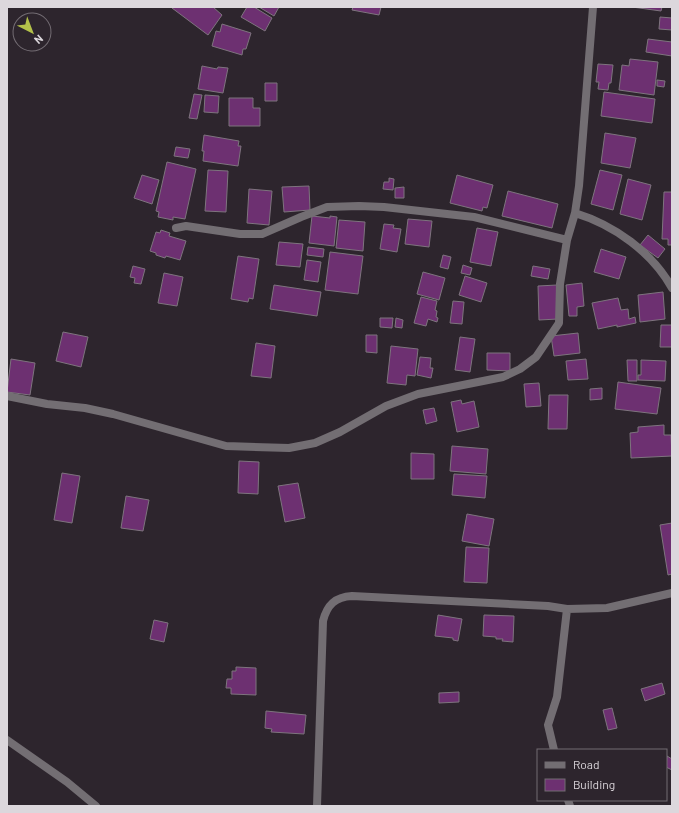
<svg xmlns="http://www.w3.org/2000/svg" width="679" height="813" font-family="Barlow,sans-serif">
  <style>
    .building { fill: #6d3071; stroke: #7e747e }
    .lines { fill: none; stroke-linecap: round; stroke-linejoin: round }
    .minor { stroke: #736e73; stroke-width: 8 }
  </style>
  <rect width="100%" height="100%" fill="#2d252d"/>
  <path class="building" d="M173,7H213L222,15L208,35L172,8Z
    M247,7H254L272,18L265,31L241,17Z
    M259,7H279L274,16Z
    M353,7H381L379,15L352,10Z
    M632,7H662L661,11Z
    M660,17L672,18V30L659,29Z
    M222,24L251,33L246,49H243L242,55L212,46L216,31L220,32Z
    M648,39L672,42V56L646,52Z
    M630,59L658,62L654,95L619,90L622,65L629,66Z
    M598,64L613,65L611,83H609L608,90L598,89L599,82H596Z
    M202,66L217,69L218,67L228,68L223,93L198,89Z
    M657,80L665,81L664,87L657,86Z
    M265,83H277V101H265Z
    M604,92L655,99L652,123L601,116Z
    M194,94L202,95L197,119L189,118Z
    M205,95L219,96L218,113L204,112Z
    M229,98H253V108H260V126H229Z
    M605,133L636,138L630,168L601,163Z
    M204,135L239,141L238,146H241L238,166L203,161L204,151H202Z
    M176,147L190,149L188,158L174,156Z
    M167,162L196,169L185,219L173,217V220L158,217L159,212L156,211Z
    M208,170L228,171L226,212L205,211Z
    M600,170L622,175L613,210L591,204Z
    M142,175L159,180L152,204L134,198Z
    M457,175L493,185L487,208L483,207L482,211L450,203Z
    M389,178L394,179L393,190L383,189L384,182H389Z
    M628,179L651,185L642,220L620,214Z
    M309,186L310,210L284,212L282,187Z
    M404,187V198H395V188Z
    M249,189L272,191L269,225L247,223Z
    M508,191L558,204L552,228L502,216Z
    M664,192H672V245H668V239H662Z
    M312,216L330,218V216L337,217L334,246L309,243Z
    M408,219L432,221L429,247L405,244Z
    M339,220L365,222L363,251L336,248Z
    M384,224L394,225L393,228L401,229L397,252L380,249Z
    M477,228L498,232L491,266L470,262Z
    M161,230L170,233L169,236L186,241L180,260L166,256L165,258L156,255V253L150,251L156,232L160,233Z
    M648,235L665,249L658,258L640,245Z
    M279,242L303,244L300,267L276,265Z
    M308,247L324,249L323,257L307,255Z
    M601,249L626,257L619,279L594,272Z
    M330,252L363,256L358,294L325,290Z
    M443,255L451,257L448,269L440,267Z
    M238,256L259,259L253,299L249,298L248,302L231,299Z
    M307,260L321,262L318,282L304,280Z
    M463,265L472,268L470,275L461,273Z
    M133,266L145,269L141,284L134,283L135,278L130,277Z
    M533,266L550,269L548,279L531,276Z
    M423,272L445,278L439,300L417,294Z
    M164,273L183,277L177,306L158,303Z
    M465,276L487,283L481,302L459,295Z
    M582,283L584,306L577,307V316H569L566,285Z
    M274,285L321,292L317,316L270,309Z
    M557,285L558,319L539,320L538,286Z
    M663,292L665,319L640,322L638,295Z
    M421,297L437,301L435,310L437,311L436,317L438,318L437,322L428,319L426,326L414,323Z
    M618,298L621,310L628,309L629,319L635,317L636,323L617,327V325L598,329L592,303Z
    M453,301L464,302L462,324L450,323Z
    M380,318H393L392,328L380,327Z
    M396,318L403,320L402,328L395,327Z
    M661,325H672V347H660Z
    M63,332L88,337L81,367L56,361Z
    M578,333L580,353L554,356L551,336Z
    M366,335H377V353L366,352Z
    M460,337L475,339L470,372L455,370Z
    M256,343L275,346L271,378L251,376Z
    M391,346L418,349L415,376L407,375L406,385L387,383Z
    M487,353H510V371L487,370Z
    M420,357L431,358L430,368H433L431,378L417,375Z
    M11,359L35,363L30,395L7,392Z
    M586,359L588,379L568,380L566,361Z
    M627,360H637V381H628Z
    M641,360L666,361L665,381L638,380V375H641Z
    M618,382L661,388L657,414L615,409Z
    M539,383L541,406L526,407L524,384Z
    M602,388V399L590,400V389Z
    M549,395H568L567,429H548Z
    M461,400L462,404L474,401L479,427L457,432L451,402Z
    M434,408L437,421L426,424L423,410Z
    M664,425V435H671L672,456L631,458L630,433L638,432V427Z
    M452,446L488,449L486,474L450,471Z
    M411,453L434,454V479H411Z
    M239,461L259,462L258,494L238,493Z
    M62,473L80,476L72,523L54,520Z
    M454,474L487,476L485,498L452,495Z
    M298,483L305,518L285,522L278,486Z
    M126,496L149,500L143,531L121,528Z
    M467,514L494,519L489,546L462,541Z
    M672,523V574L668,575L660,525Z
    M466,547L489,548L487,583L464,582Z
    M438,615L462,619L458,641L453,640V638L435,636Z
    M484,615L514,616L513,642L502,641L503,639H496V637L483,636Z
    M154,620L168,623L164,642L150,639Z
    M236,667L256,668V695L231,694V688H226L227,679H232V671H236Z
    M662,683L665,694L645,701L641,689Z
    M459,692V702L439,703V693Z
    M612,708L617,728L608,730L603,710Z
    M266,711L306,715L304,734L271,732L272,729L265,728Z
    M667,756L672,759V770L666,767Z"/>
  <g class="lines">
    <path class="minor" d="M593,7L579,186L575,213C614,225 652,252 672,288
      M176,228L186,226L240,234H262L301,217L327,207L359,206L384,207L474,217L567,240
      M7,396L47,404L85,408L113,414L226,446L289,448L315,443L340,432L386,406L418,394L503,377L520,369L536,357L559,323L560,284L567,240L575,213
      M7,740L67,782L96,806
      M554,750L548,725L557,697L567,609
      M568,800L570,806
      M317,806L323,621C327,605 335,597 352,596L548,606L567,609L607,608L672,593"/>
  </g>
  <rect width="679" height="813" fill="none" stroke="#dcd7dc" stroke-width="16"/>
  <rect x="537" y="749" width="130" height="52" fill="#2d252d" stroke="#736c73"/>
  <rect x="545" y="762" width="20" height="6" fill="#736e73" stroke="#736c73"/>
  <text x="573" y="769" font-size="12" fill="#dcd7dc">Road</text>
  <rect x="545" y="779" width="20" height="12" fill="#6d3071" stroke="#736c73"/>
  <text x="573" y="789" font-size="12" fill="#dcd7dc">Building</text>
  <g transform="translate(32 32) rotate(138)"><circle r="19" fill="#2d252d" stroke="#736c73"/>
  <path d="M0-3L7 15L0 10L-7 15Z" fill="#b4c24a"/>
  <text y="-6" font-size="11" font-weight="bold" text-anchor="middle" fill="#dcd7dc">N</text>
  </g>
</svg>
